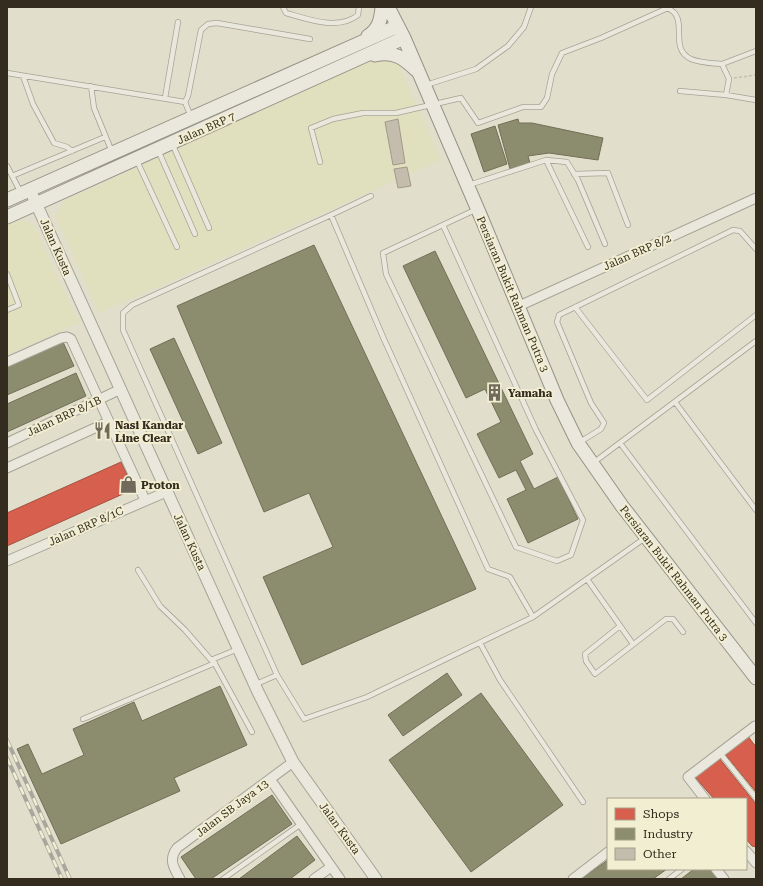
<svg xmlns="http://www.w3.org/2000/svg" width="763" height="886" font-family="'Roboto Serif',serif">
  <style>
    .farmland { fill: #e0dfbe }
    .shops { fill: #d6604d; stroke: #a5503f }
    .industry { fill: #8c8c6e; stroke: #726f56 }
    .building { fill: #c4bdad; stroke: #a19a8c }
    .lines { fill: none; stroke-linecap: round; stroke-linejoin: round }
    .service-casing { stroke: #a6a396; stroke-width: 6 }
    .minor-casing { stroke: #a6a396; stroke-width: 11 }
    .tertiary-casing { stroke: #a6a396; stroke-width: 13 }
    .secondary-casing { stroke: #969285; stroke-width: 15 }
    .path { stroke: #c2bfb4; stroke-width: 1.5; stroke-dasharray: 3 2; stroke-linecap: butt }
    .service { stroke: #eae8dd; stroke-width: 4.5 }
    .minor { stroke: #eae8dd; stroke-width: 9 }
    .tertiary { stroke: #eae8dd; stroke-width: 11 }
    .secondary { stroke: #eae8dd; stroke-width: 13 }
    .rail-casing { stroke: #a9a79d; stroke-width: 4 }
    .rail { stroke: #f2eed2; stroke-width: 2.5; stroke-dasharray: 8; stroke-linecap: butt }
    .labels { text-anchor: middle; stroke-width: 4; stroke-linejoin: round; paint-order: stroke }
    .street-label { font-size: 11px; fill: #342c1e; stroke: #f2eed2 }
    .poi-label { font-size: 11px; font-weight: bold; fill: #342c1e; stroke: #f2eed2; text-anchor: start }
  </style>
  <rect width="100%" height="100%" fill="#e1decc"/>
  <path class="farmland" d="M375,58L398,64L441,160L99,313L55,216L64,201Z
    M20,220L33,224L79,323L7,355V226Z"/>
  <path class="shops" d="M121,462L134,489L7,546V513Z
    M747,735L756,747V792L724,753Z
    M719,758L756,804V847L752,846L746,839V799H714L695,777Z"/>
  <path class="industry" d="M518,119L519,123H532L603,138L598,160L549,153L528,156L530,163L510,169L498,125Z
    M495,126L507,164L484,172L471,134Z
    M314,245L476,589L302,665L263,577L333,547L309,493L264,512L177,306Z
    M435,251L533,454L520,461L534,489L558,477L578,519L528,543L507,499L526,490L516,470L499,478L477,434L501,422L485,389L466,398L403,266Z
    M174,338L222,443L198,454L150,349Z
    M63,342L74,366L7,395V367Z
    M76,373L86,396L7,432V404Z
    M447,673L462,695L403,736L388,715Z
    M220,686L247,745L174,778L180,791L61,844L17,749L28,744L42,774L84,755L73,729L134,702L142,721Z
    M481,693L563,805L471,872L389,760Z
    M272,795L292,824L211,879H196L181,857Z
    M297,836L315,860L290,879H239Z
    M608,860V869H667L653,879H581Z
    M694,869H710L717,879H681Z"/>
  <path class="building" d="M398,119L405,163L393,165L385,122Z
    M407,167L411,186L398,188L394,169Z"/>
  <g class="lines">
    <defs>
      <path id="service" d="M283,7L286,13C308,19 338,31 358,15L359,7
        M667,8C691,17 667,48 691,59C700,63 712,63 722,64L729,79L726,95
        M722,64L756,51
        M7,73L185,102L191,117
        M23,76L33,104L54,143L67,147L72,151
        M426,85L476,69L508,46L524,27L531,7
        M91,86L94,108L112,152
        M680,91L726,95L756,100
        M165,98L178,22
        M185,102L188,96L201,30L208,24L217,23L310,39
        M172,143L209,228
        M158,150L195,234
        M546,160L588,247
        M137,161L177,247
        M320,162L311,128L333,119L363,113H396L461,98L478,123L523,107H541L547,98L552,74L562,53L601,38L670,7
        M7,166L21,193
        M574,174L608,173L628,225
        M12,176L105,137
        M469,185L546,160L567,162L578,180L605,244
        M331,215L383,337L488,569L510,577L533,617
        M443,225L536,430L583,520L571,555L557,561L516,547L386,274L383,253L477,209
        M7,274L19,305L7,310
        M575,307L647,400L756,315
        M675,402L756,510
        M580,442L601,429L604,423L591,403L557,322L559,315L733,230L740,231L756,249
        M620,443L756,623
        M593,463L756,341
        M138,570L160,606L185,630L211,660L238,649
        M587,579L633,644
        M620,626L585,654L586,661L595,674L666,619H673L683,632
        M480,643L500,680L583,802
        M214,662L252,732
        M277,675L123,330V313L132,305L331,215L371,196
        M254,685L277,675L304,719L367,697L533,617L645,538
        M83,719L215,663
        M720,753L756,798
        M223,879L301,824
        M669,879L682,869"/>
      <path id="minor" d="M519,306L756,198
        M7,362L61,338L67,337L71,339L145,500
        M7,443L121,389
        M7,468L108,422
        M7,561L166,492
        M270,779L340,879
        M705,799L688,777L755,726L756,728
        M746,851L756,863
        M716,869L724,879
        M180,879C174,868 168,860 177,848L293,762
        M314,879L331,867
        M573,879L608,852"/>
      <path id="tertiary" d="M30,190L258,692L293,762L376,879"/>
      <path id="secondary" d="M388,7L404,38L481,217L557,400L578,443L622,506L756,678
        M368,36C379,29 381,19 382,7
        M375,55C393,51 403,57 416,70
        M7,200L398,26
        M7,217L404,38"/>
    </defs>
    <use href="#service" class="service-casing"/>
    <use href="#minor" class="minor-casing"/>
    <use href="#tertiary" class="tertiary-casing"/>
    <use href="#secondary" class="secondary-casing"/>
    <path class="path" d="M734,78L756,75"/>
    <use href="#service" class="service"/>
    <use href="#minor" class="minor"/>
    <use href="#tertiary" class="tertiary"/>
    <use href="#secondary" class="secondary"/>
    <defs>
      <path id="rail" d="M7,740L70,879
        M7,758L62,879"/>
    </defs>
    <use href="#rail" class="rail-casing"/>
    <use href="#rail" class="rail"/>
  </g>
  <defs>
    <symbol id="building-bare" viewBox="-9 -9 18 18"><path d="M-4-6H4V6H1V3H-1V6H-4ZM-2.5-4.3h1.7v1.8h-1.7ZM.8-4.3h1.7v1.8H.8ZM-2.5-1h1.7V.8h-1.7ZM.8-1h1.7V.8H.8Z" fill="#716a5b" stroke="#f2eed2" stroke-width="2.5" paint-order="stroke"/></symbol>
    <symbol id="restaurant-bare" viewBox="-9 -9 18 18"><path d="M-5-6h1v4h1v-4h1v4h1v-4h1v5L-1.5 .5V6h-2V.5L-5-1ZM5-6V6H3V1.5H1.5Q1.5-4 5-6Z" fill="#716a5b" stroke="#f2eed2" stroke-width="2.5" paint-order="stroke"/></symbol>
    <symbol id="shop-bare" viewBox="-9 -9 18 18"><path d="M-5-2.5h2.3a2.7 3.5 0 0 1 5.4 0H5L5.5 6h-11ZM-1.5-2.5h3a1.5 2.3 0 0 0-3 0Z" fill="#716a5b" stroke="#f2eed2" stroke-width="2.5" paint-order="stroke"/></symbol>
  </defs>
  <g fill-rule="evenodd">
    <use href="#building-bare" x="482" y="380" width="25" height="25"/>
    <use href="#restaurant-bare" x="90" y="418" width="25" height="25"/>
    <use href="#shop-bare" x="116" y="472" width="25" height="25"/>
  </g>
  <g class="labels">
    <g class="street-label">
      <text transform="translate(206 128) rotate(-24)" y="4">Jalan BRP 7</text>
      <text transform="translate(56 247) rotate(66)" y="4">Jalan Kusta</text>
      <text transform="translate(637 252) rotate(-24)" y="4">Jalan BRP 8/2</text>
      <text transform="translate(513 294) rotate(67)" y="4">Persiaran Bukit Rahman Putra 3</text>
      <text transform="translate(64 416) rotate(-25)" y="4">Jalan BRP 8/1B</text>
      <text transform="translate(86 526) rotate(-24)" y="4">Jalan BRP 8/1C</text>
      <text transform="translate(190 542) rotate(65)" y="4">Jalan Kusta</text>
      <text transform="translate(674 573) rotate(52)" y="4">Persiaran Bukit Rahman Putra 3</text>
      <text transform="translate(232 808) rotate(-37)" y="4">Jalan SB Jaya 13</text>
      <text transform="translate(340 828) rotate(54)" y="4">Jalan Kusta</text>
    </g>
    <g class="poi-label">
      <text x="508" y="397">Yamaha</text>
      <text x="115" y="429">Nasi Kandar<tspan x="115" dy="13">Line Clear</tspan></text>
      <text x="141" y="489">Proton</text>
    </g>
  </g>
  <rect width="763" height="886" fill="none" stroke="#342c1e" stroke-width="16"/>
  <rect x="607" y="798" width="140" height="72" fill="#f2eed2" stroke="#a6a08a"/>
  <rect x="615" y="808" width="20" height="12" fill="#d6604d" stroke="#a6a08a"/>
  <text x="643" y="818" font-size="12" fill="#342c1e">Shops</text>
  <rect x="615" y="828" width="20" height="12" fill="#8c8c6e" stroke="#a6a08a"/>
  <text x="643" y="838" font-size="12" fill="#342c1e">Industry</text>
  <rect x="615" y="848" width="20" height="12" fill="#c4bdad" stroke="#a6a08a"/>
  <text x="643" y="858" font-size="12" fill="#342c1e">Other</text>
</svg>
